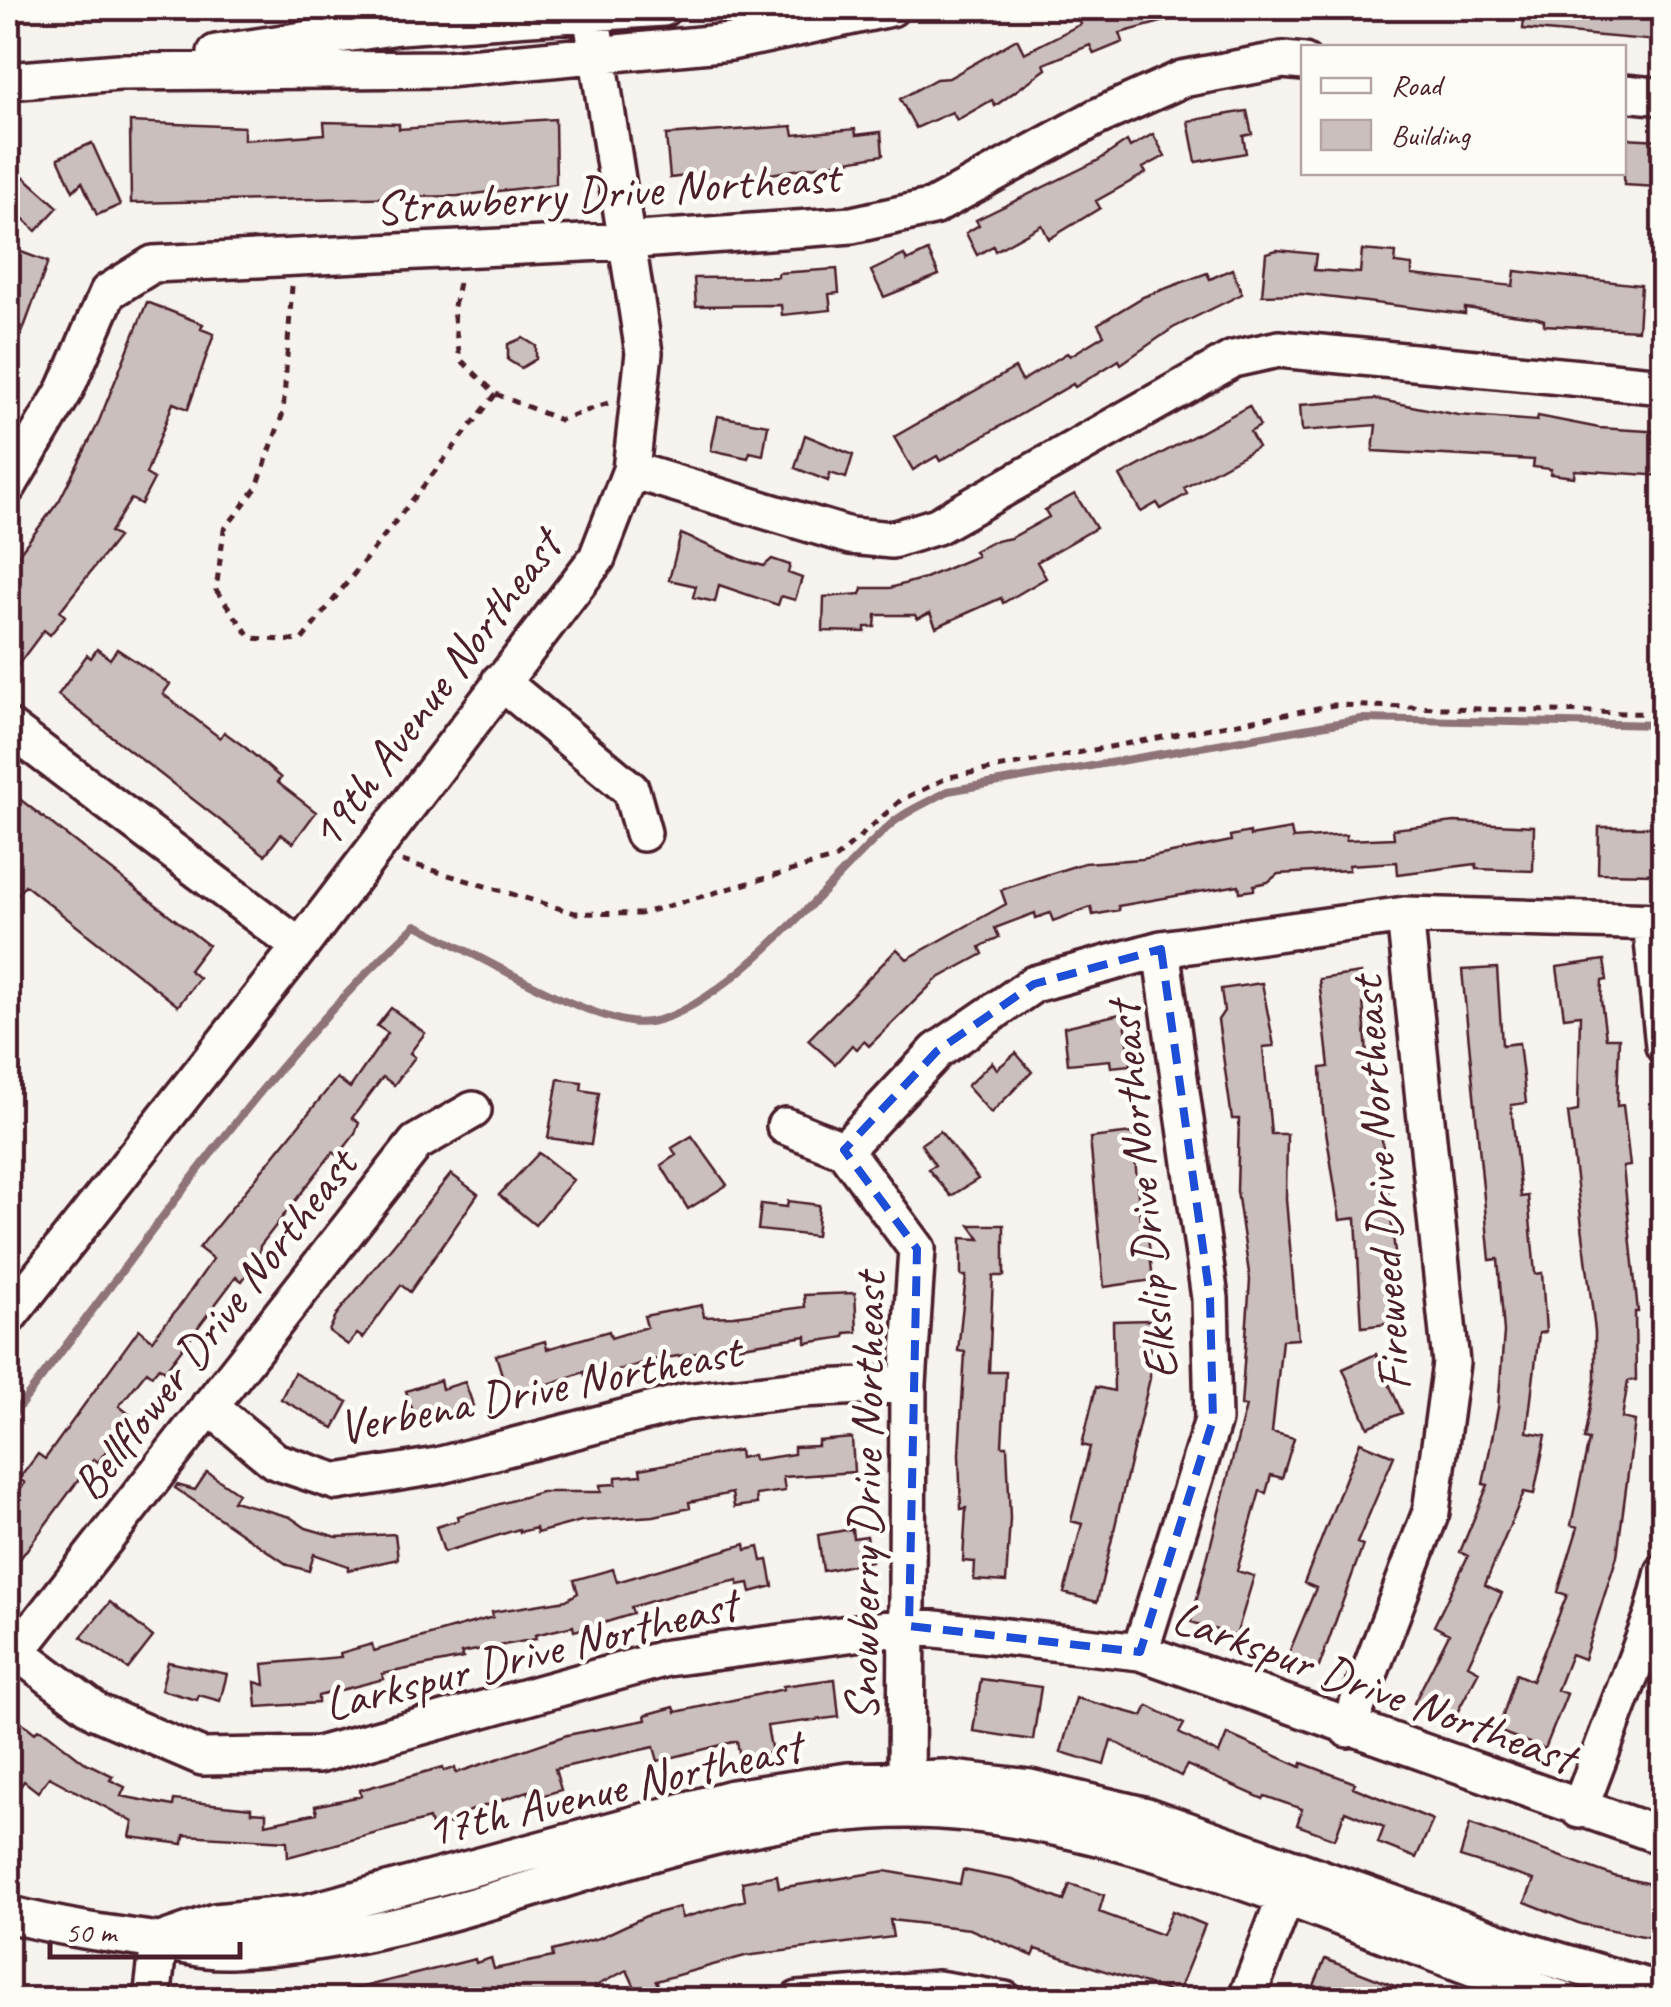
<svg xmlns="http://www.w3.org/2000/svg" width="1671" height="2007" font-family="Caveat,sans-serif">
  <style>
    .lines { fill: none; stroke-linecap: round; stroke-linejoin: round }
    .stream { stroke: #8e7378; stroke-width: 8 }
    .building { fill: #cbbfbe; stroke: #4a1f2b; stroke-width: 2.5 }
    .minor-casing { stroke: #4a1f2b; stroke-width: 42 }
    .path { stroke: #4a1f2b; stroke-width: 5; stroke-dasharray: 8 8; stroke-linecap: butt }
    .minor { stroke: #fdfcf7; stroke-width: 35 }
    .marked { fill: none; stroke: #1d4ed8; stroke-width: 8; stroke-dasharray: 20 12; stroke-linejoin: round }
    .labels { text-anchor: middle; stroke-width: 9; stroke-linejoin: round; paint-order: stroke }
    .street-label { font-size: 48px; fill: #4a1f2b; stroke: #fdfcf7 }
  </style>
  <rect width="100%" height="100%" fill="#f6f3ef"/>
  <filter id="ink" filterUnits="userSpaceOnUse"><feTurbulence type="fractalNoise" baseFrequency=".01" numOctaves="2"/><feDisplacementMap in="SourceGraphic" scale="20" xChannelSelector="R" yChannelSelector="G"/><feConvolveMatrix kernelMatrix="1 2 1 2 8 2 1 2 1" color-interpolation-filters="sRGB"/></filter>
  <g filter="url(#ink)">
    <g class="lines">
      <path class="stream" d="M8,1421C140,1253 258,1071 416,925C473,952 571,1012 630,1022C705,1036 834,875 889,826C905,811 929,802 948,791L1361,719L1664,725"/>
    </g>
    <path class="building" d="M1095,8H1190L1191,14L1120,33L1123,42L1094,54L1090,45L1044,64L1046,69L995,106L992,100L957,120L952,112L916,128L900,99L936,79L949,78L1017,39L1024,53L1081,24L1077,15Z
      M1525,8H1661L1658,41L1523,29Z
      M1247,111L1252,134L1243,136L1246,153L1196,162L1188,121Z
      M555,119L556,184L458,196L131,203L130,122L244,127V140L325,134L324,122L399,124V129Z
      M792,126L794,135L855,129L856,135L881,132L883,155L729,181L704,183V177L694,175L670,178L666,135Z
      M1153,134L1165,156L1143,168L1146,173L1096,201L1100,208L1049,239L1042,225L995,251L993,246L977,255L966,233L979,225L976,220L1099,160L1127,141L1130,147Z
      M1624,138L1661,140L1658,187L1624,185Z
      M92,143L120,205L97,215L82,182L73,191L58,158Z
      M22,175L58,207L36,231L13,209L18,203L8,194Z
      M8,247L48,262L10,366L8,365Z
      M1277,250L1316,254L1314,270L1360,273L1362,250L1396,253L1395,263L1412,265V275L1513,286L1515,271L1641,285L1638,330L1544,325V320L1535,317L1465,308V314L1301,294L1262,295L1266,253Z
      M928,251L939,275L884,297L871,271L904,255L907,261Z
      M837,269L839,293L829,294L831,310L782,315L781,305L696,306L694,278L778,277V273Z
      M1232,269L1242,294L1173,328L1121,364L1119,360L1075,387L1073,384L940,461L937,456L913,470L894,437L1015,368L1022,381L1067,353L1070,356L1104,335L1098,324L1143,297L1207,273L1210,279Z
      M147,302L203,324L201,329L214,334L188,409L173,403L146,474L154,479L141,504L131,499L110,532L118,537L60,611L65,616L50,635L44,630L8,678V568L59,501L97,426Z
      M523,338L536,346V359L521,368L508,360V344Z
      M1375,399L1458,415L1537,421L1538,416L1599,428L1664,432V476L1575,470L1574,477L1550,474L1551,469L1533,467L1534,460L1373,451L1376,425L1302,431L1300,405Z
      M1249,406L1260,426L1250,432L1258,447L1184,488L1187,494L1161,509L1157,503L1141,512L1120,476Z
      M718,416L768,425L763,455L750,452L748,458L711,450Z
      M805,435L853,455L846,478L830,473L828,481L795,468Z
      M1075,494L1096,528L1037,562L1046,578L1003,603L1001,598L936,627L930,613L917,619L915,615H876L875,627H865V632L823,631L824,597L861,594L862,588H890L925,578L977,556L974,551L991,542L1011,538L1049,517L1045,510Z
      M681,534L742,560L764,566L772,559L790,565L788,573L802,578L795,600L781,596L778,605L719,585L715,602L693,597L696,586L669,580Z
      M97,649L110,659L117,649L170,684L163,694L220,738L224,732L246,748L281,778L277,782L316,812L293,843L281,834L265,855L58,695L87,655L91,658Z
      M8,790L208,945L189,970L199,978L178,1006L25,885L8,907Z
      M1455,822L1534,826L1533,871L1476,869V864L1398,874L1397,862L1349,865V870L1278,874L1268,882L1254,885V890L1240,892L1239,885L1118,906L1119,910L1093,915L1091,907L1053,921L1050,913L1036,918L1035,913L995,928L999,937L980,947L983,954L937,979L869,1046L864,1041L857,1049L852,1045L835,1064L808,1040L897,949L907,959L1006,904L1001,890L1040,877L1084,863L1142,859L1231,841L1230,836L1250,832V836L1291,829L1293,839L1346,835V840L1394,838L1393,829Z
      M1599,827H1657L1656,874L1598,873Z
      M1604,960L1607,980L1602,981L1601,1000L1606,1038H1619L1617,1106L1623,1105L1630,1166L1623,1167L1638,1312H1635L1636,1380L1628,1381L1622,1418L1635,1421L1617,1556L1584,1659L1571,1654L1557,1690L1567,1694L1545,1749L1498,1731L1516,1674L1532,1681L1567,1595L1558,1592L1578,1527L1571,1525L1589,1440L1584,1439L1595,1380V1331L1568,1113L1578,1111L1580,1015L1564,1017L1557,967Z
      M1497,968L1502,1045L1519,1043L1526,1103L1511,1105L1521,1197L1528,1196L1535,1274L1542,1273L1546,1332L1539,1333L1527,1432L1546,1435L1534,1494L1524,1492L1485,1585L1502,1593L1468,1665L1479,1671L1452,1722L1414,1703L1449,1634L1434,1626L1468,1556L1460,1552L1488,1485L1483,1484L1498,1408L1504,1332L1498,1259L1490,1260L1462,970Z
      M1361,973L1372,1123L1380,1122L1403,1322L1362,1327L1356,1218L1340,1220L1323,1112L1321,1068L1329,1067L1319,979Z
      M1262,983L1274,1046L1263,1047L1271,1134H1287L1286,1199L1298,1339L1282,1340L1272,1432L1294,1438L1282,1478L1271,1475L1266,1493L1260,1491L1237,1571L1254,1576L1236,1636L1191,1622L1246,1406H1241L1250,1280L1237,1191L1239,1119H1232L1218,1020L1224,1011L1221,989Z
      M391,1008L425,1033L410,1053L415,1057L394,1085L383,1077L352,1118L359,1123L355,1134L338,1156L333,1152L260,1246L258,1259L242,1281L236,1277L165,1371L159,1367L152,1375L147,1371L119,1406L129,1414L112,1437L115,1439L98,1462L94,1459L8,1575V1506L25,1483L19,1479L38,1454L45,1459L139,1329L152,1340L182,1303L213,1259L199,1248L337,1078L350,1088L388,1033L377,1026Z
      M1124,1013L1131,1065L1111,1067L1110,1060L1068,1064L1064,1027Z
      M1016,1053L1032,1072L991,1113L967,1086L992,1062L997,1069Z
      M558,1079L582,1082L581,1090L599,1093L591,1144L548,1138Z
      M940,1131L978,1179L951,1196L928,1169L935,1165L921,1144Z
      M1133,1133L1140,1219H1146L1153,1280L1104,1287L1090,1138Z
      M692,1136L727,1185L688,1209L661,1165L676,1155L672,1148Z
      M539,1153L573,1180L535,1225L499,1195Z
      M451,1174L478,1194L410,1292L401,1285L363,1338L357,1334L348,1345L329,1331L337,1314Z
      M788,1201L819,1205L816,1236L758,1230L761,1204L787,1207Z
      M970,1225H1004V1276H993L989,1372H1006L1002,1446H1007L1010,1519L1006,1582L974,1580L975,1562L963,1561L966,1508L961,1509L959,1454L965,1352L958,1351L966,1276H961V1238L980,1239Z
      M855,1293L857,1332L845,1333V1337L806,1343V1336L653,1360L603,1375L601,1371L585,1376L584,1372L509,1398L496,1355L545,1341L547,1349L609,1331L611,1338L647,1327L644,1316L702,1305L704,1317L734,1316L805,1307L804,1295Z
      M1150,1320V1378L1097,1602L1064,1593L1082,1524L1071,1521L1090,1447L1082,1445L1096,1387L1114,1391L1113,1321Z
      M1376,1354L1402,1413L1368,1427L1343,1369Z
      M294,1373L348,1402L334,1428L281,1399Z
      M440,1380L442,1389L465,1382L473,1405L418,1426L406,1391Z
      M852,1438L854,1472L783,1477L785,1491L756,1495L757,1504L734,1507L732,1493L689,1502L690,1508L654,1516L581,1521L537,1533L536,1528L520,1532L519,1529L444,1552L436,1527L459,1520L458,1516L541,1492H601L600,1485L616,1484V1477L641,1475L640,1469L739,1450L740,1458L753,1455L754,1460L794,1454V1447L818,1446V1441Z
      M1360,1442L1394,1456L1357,1543L1363,1545L1319,1667L1288,1655L1316,1588L1304,1583Z
      M207,1472L238,1493L233,1501L290,1517L306,1528L337,1537L395,1534L398,1559L348,1570V1566L314,1554L309,1571L288,1565L175,1488L177,1485L195,1490Z
      M852,1529L853,1538L867,1536L871,1561L823,1571L818,1535Z
      M745,1544L746,1550L759,1547L762,1561L768,1560L773,1586L751,1592L749,1583L738,1585V1580L676,1594L631,1607L633,1614L597,1625L574,1631L573,1626L535,1635L536,1639L461,1653L463,1658L382,1674L384,1679L318,1696V1703L257,1707L255,1682L265,1685L263,1664L341,1657L340,1653L372,1644L374,1651L493,1617L492,1612L566,1600L578,1593L574,1580L613,1569L617,1582Z
      M110,1602L153,1637L128,1669L81,1637Z
      M168,1662L227,1674L220,1701L199,1695L197,1700L161,1690Z
      M835,1679L839,1717L767,1726L772,1753L740,1759L737,1741L658,1761L654,1747L555,1769L561,1790L531,1799L528,1791L450,1818L452,1823L432,1829L429,1819L288,1857L287,1841L184,1835L183,1844L130,1837L133,1822L49,1777L38,1792L24,1781L20,1787L8,1778V1733L18,1719L35,1733L38,1729L47,1733L84,1762L113,1776L110,1780L125,1787L121,1796L173,1806L174,1800L251,1808V1812L266,1813V1824L317,1813L315,1806L361,1796L360,1790L443,1767L444,1771L455,1768L456,1773L567,1735L646,1720L645,1715L674,1707L676,1712L784,1689L783,1686Z
      M981,1679L1041,1687L1033,1740L973,1731Z
      M1076,1698L1143,1716L1148,1706L1184,1724L1179,1733L1219,1754L1227,1734L1301,1767L1302,1763L1355,1783L1353,1787L1433,1820L1416,1858L1378,1843L1384,1827L1345,1811L1335,1839L1297,1825L1302,1809L1265,1796L1263,1799L1187,1765L1181,1776L1111,1740L1104,1765L1061,1752Z
      M1470,1824L1614,1876L1664,1887V1940L1581,1924L1525,1902L1534,1880L1460,1857Z
      M963,1870L1013,1880L1064,1901L1070,1884L1104,1895L1099,1912L1162,1935L1172,1911L1205,1925L1177,1994L1036,1949L1033,1956L970,1929L890,1920L893,1937L745,1956L656,1981L658,1985L638,1994L627,1970L596,1986L599,2000H344L343,1992L475,1959L476,1963L491,1958L494,1969L553,1957L552,1951L599,1938L646,1916L679,1907L682,1918L745,1900L742,1882L777,1875L779,1888L885,1871L960,1884Z
      M1325,1959L1423,1997L1422,2000H1308Z"/>
    <g class="lines">
      <defs>
        <path id="minor" d="M216,53L399,26L663,8
          M8,81L119,72L447,69L731,42L891,8
          M1624,93L1664,97
          M631,470L850,536L892,540L937,526L1233,359L1279,349L1664,386
          M8,486L65,390L108,292L153,264L624,241L852,225L933,207L1097,117L1182,79L1283,60L1304,62
          M500,681L631,790L643,833
          M8,727L300,947
          M1651,922L1664,1046
          M785,1126L844,1150
          M844,1150L937,1051L1034,984L1161,949L1405,915L1664,922
          M844,1150L917,1249L908,1384L906,1800
          M8,1317L300,947L597,558L631,470L644,353L591,12
          M209,1406L275,1461L337,1482L437,1466L685,1402L800,1389L908,1384
          M16,1651L97,1712L202,1757L318,1755L667,1658L909,1626L1140,1652L1664,1837
          M1140,1652L1213,1420L1210,1298L1161,949
          M8,1663L416,1143L473,1110
          M1348,1729L1431,1512L1451,1363L1405,915
          M1579,1810L1653,1615L1664,1572
          M8,1914C58,1927 107,1934 158,1941C183,1945 205,1951 230,1950C460,1943 676,1811 908,1810C1117,1810 1365,1935 1564,2000
          M160,1941L215,1922L306,1913L732,1798L848,1781L944,1778L1030,1788L1147,1816L1526,1951L1664,1992
          M152,2000L159,1941
          M798,2000L938,1989L1005,2000
          M1246,2000L1293,1878"/>
      </defs>
      <use href="#minor" class="minor-casing"/>
      <path class="path" d="M292,286L283,413L257,487L224,530L216,590L251,638L301,641L496,394L460,359L453,311L460,278
        M496,394L560,420L611,402
        M402,861L575,913L640,914L836,858L901,800L949,777L1334,705L1664,714"/>
      <use href="#minor" class="minor"/>
    </g>
  </g>
  <path class="marked" d="M1161,949L1210,1298L1213,1420L1140,1652L909,1626L917,1249L844,1150L937,1051L1034,984Z"/>
  <g class="labels">
    <g class="street-label">
      <text transform="translate(607 191) rotate(-4)" y="17">Strawberry Drive Northeast</text>
      <text transform="translate(434 689) rotate(-53)" y="17">19th Avenue Northeast</text>
      <text transform="translate(1379 1184) rotate(-94)" y="17">Fireweed Drive Northeast</text>
      <text transform="translate(1141 1191) rotate(-96)" y="17">Elkslip Drive Northeast</text>
      <text transform="translate(213 1324) rotate(-52)" y="17">Bellflower Drive Northeast</text>
      <text transform="translate(539 1388) rotate(-11)" y="17">Verbena Drive Northeast</text>
      <text transform="translate(864 1497) rotate(-89)" y="17">Snowberry Drive Northeast</text>
      <text transform="translate(530 1653) rotate(-14)" y="17">Larkspur Drive Northeast</text>
      <text transform="translate(1374 1686) rotate(20)" y="17">Larkspur Drive Northeast</text>
      <text transform="translate(613 1787) rotate(-13)" y="17">17th Avenue Northeast</text>
    </g>
  </g>
  <rect width="1671" height="2007" fill="none" stroke="#fdfcf7" stroke-width="40"/>
  <rect x="20" y="20" width="1631" height="1967" fill="none" stroke="#4a1f2b" stroke-width="4" filter="url(#ink)"/>
  <rect x="1301" y="45" width="325" height="130" fill="#fdfcf7" stroke="#b5a4a5" stroke-width="2.5"/>
  <rect x="1321" y="78" width="50" height="15" fill="#fdfcf7" stroke="#b5a4a5" stroke-width="2.5"/>
  <text x="1391" y="95" font-size="30" fill="#4a1f2b">Road</text>
  <rect x="1321" y="120" width="50" height="30" fill="#cbbfbe" stroke="#b5a4a5" stroke-width="2.5"/>
  <text x="1391" y="145" font-size="30" fill="#4a1f2b">Building</text>
  <path d="M50 1942v15h190v-15" fill="none" stroke="#4a1f2b" stroke-width="5"/>
  <text x="65" y="1942" font-size="30" fill="#4a1f2b" stroke="#fdfcf7" stroke-width="8" paint-order="stroke">50 m</text>
</svg>
